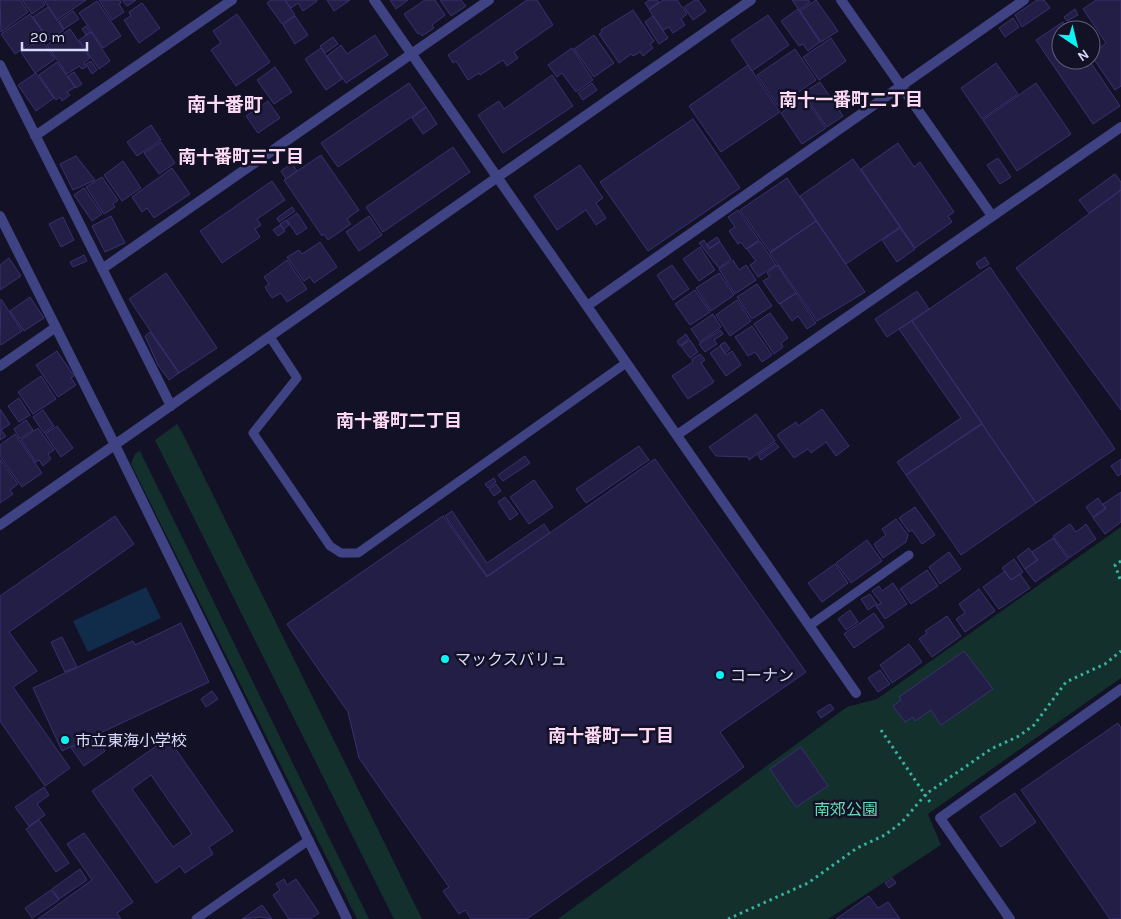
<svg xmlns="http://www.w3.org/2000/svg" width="1121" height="919" font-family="Karla,'Noto Sans JP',sans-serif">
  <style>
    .green { fill: #14302c }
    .water { fill: #112c4a }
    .building { fill: #221e46; stroke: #383171; fill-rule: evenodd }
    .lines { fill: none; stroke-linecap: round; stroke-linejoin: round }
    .path { stroke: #37b39f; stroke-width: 3; stroke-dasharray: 2.5 4; stroke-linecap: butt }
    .service { stroke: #3f4383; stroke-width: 9 }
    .minor { stroke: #3f4383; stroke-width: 10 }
    .poi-dot { fill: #0ff1f2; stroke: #121126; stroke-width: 2 }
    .labels { text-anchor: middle; stroke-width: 5; stroke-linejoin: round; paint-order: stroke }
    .poi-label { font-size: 16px; fill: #d9d8fd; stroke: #121126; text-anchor: start }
    .park-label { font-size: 16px; fill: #67dab2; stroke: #121126 }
    .neighbourhood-label { font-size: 18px; font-weight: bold; fill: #fddaf4; stroke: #121126 }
    .quarter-label { font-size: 19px; font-weight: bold; fill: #fddaf4; stroke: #121126 }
  </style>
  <rect width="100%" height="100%" fill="#121126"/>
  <path class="green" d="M177,424L183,434L422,919H394L155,440Z
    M140,451L369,919H357L131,464L135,454Z
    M1121,527V678L928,814L941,845L828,919H558L847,707L877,699Z"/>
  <path class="water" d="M146,587L161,618L88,652L73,621Z"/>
  <path class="building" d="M0,0H20L28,12L1,32Z
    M22,0H42L45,5L32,14Z
    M44,0H86L57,20Z
    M99,0H120L121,3L119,4L124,12L112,20Z
    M122,0H136L127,6Z
    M271,0H285L295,15L282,24L267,3Z
    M285,0H317V1L303,11L298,3L291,8Z
    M327,0H350L334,11Z
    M390,0H408L396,9Z
    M425,0H435L445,15L432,25L434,28L422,36L420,33L418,34L404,14Z
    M440,0H461L466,6L451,16Z
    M527,0H537L553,25L514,52L518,58L507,66L503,60L480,75L479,73L468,80L456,61L453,63L448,55Z
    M649,0H657L659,2L649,9L645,3Z
    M663,0H677L687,14L681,19L685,25L673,33L669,27L663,30L649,10Z
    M695,0H698L706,11L693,20L684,7Z
    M792,0H808L810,2L799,10Z
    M816,0L838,31L821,42L800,11Z
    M1037,0H1044L1050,8L1022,27L1015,15Z
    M1096,0H1121V86L1115,90L1091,55L1106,43L1083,9Z
    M97,1L121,36L103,48L79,13Z
    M142,3L160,28L139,43L124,20L131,16L129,12Z
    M48,7L64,30L49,40L33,17Z
    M798,9L820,42L808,51L803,44L799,46L781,21Z
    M1075,9L1078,15L1067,21L1064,17Z
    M633,10L654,41L650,44L653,48L643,56L640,52L633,56L631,54L619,63L599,34L602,32L601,30Z
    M73,11L79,19L64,29L59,21Z
    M30,14L44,34L15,54L1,34Z
    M237,14L270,62L236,86L211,50L221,43L213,31Z
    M768,15L789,45L752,71L731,40Z
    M295,16L308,35L295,44L283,25Z
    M653,16L668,38L659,44L645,22Z
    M1013,18L1019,27L1005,37L999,28Z
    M1063,22L1069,30H1061V60H1089L1120,106L1093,124L1036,40Z
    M86,26L90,32L86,35L82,29Z
    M70,29L90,58L84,63L86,67L82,69L79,66L67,74L47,45Z
    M91,32L110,61L99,69L79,40Z
    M375,35L388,55L346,83L327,56L341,45L347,54Z
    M594,35L614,63L594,77L574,49Z
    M333,37L338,44L325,53L320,46Z
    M831,38L846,61L819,80L803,57Z
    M41,39L55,59L35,73L21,52Z
    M321,48L342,79L326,90L305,59Z
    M572,48L593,80L576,92L562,73L557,77L548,65Z
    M795,49L816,80L778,106L757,75Z
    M91,61L97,70L92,74L86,64Z
    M57,62L75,87L67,92L70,95L62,101L60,97L56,100L39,75Z
    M996,63L1018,94L982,119L961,88Z
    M748,65L780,112L721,152L689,106Z
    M275,67L292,92L274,104L257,80Z
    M74,72L82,84L76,88L68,76Z
    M36,73L54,98L36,111L18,85Z
    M552,75L573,106L503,153L478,115L499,101L504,109Z
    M820,82L843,116L827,127L803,93Z
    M409,83L426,107L338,167L321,143Z
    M592,83L597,90L583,100L578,93Z
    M1036,83L1071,134L1017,171L983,120Z
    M804,97L826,128L802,144L781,113Z
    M268,101L280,118L258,133L246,116Z
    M426,107L437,124L423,134L412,118Z
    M693,119L740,188L648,251L600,182Z
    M151,125L161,140L137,156L127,142Z
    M161,142L175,163L159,174L144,153Z
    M898,143L914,167L920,162L954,212L948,216L952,222L915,248L861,169Z
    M453,147L470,172L383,232L366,207Z
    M321,155L359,210L347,219L351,224L328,240L324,234L322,236L284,180Z
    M76,156L95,180L73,190L60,164Z
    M998,158L1011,177L1000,184L987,165Z
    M853,159L900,227L846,264L800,196Z
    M123,161L141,188L122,201L104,175Z
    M292,163L297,171L286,179L281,171Z
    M580,165L603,198L596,203L606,218L596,225L586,210L557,230L534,196Z
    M172,168L190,194L154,218L147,208L142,212L132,197Z
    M1115,174L1121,182V190L1089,213L1079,200Z
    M102,177L118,200L113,204L115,207L104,214L86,187Z
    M787,178L816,221L770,252L740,210Z
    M272,181L285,200L257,219L261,225L255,229L260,237L222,263L200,231Z
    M84,188L102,214L92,221L74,195Z
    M1121,190V410L1016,268Z
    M292,207L295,211L279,222L277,218Z
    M738,210L759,240L746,249L741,242L738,244L729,231L735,227L728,217Z
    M297,213L307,228L297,235L287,220Z
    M111,216L125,243L105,252L92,226Z
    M369,216L382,235L359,251L346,232Z
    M63,217L74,240L61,247L49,224Z
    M286,220L289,225L284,229L280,224Z
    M816,221L865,292L817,321L770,253Z
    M280,225L285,231L278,236L273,230Z
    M900,228L915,249L897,262L882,240Z
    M717,237L720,241L710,248L707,244Z
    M704,240L709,249L720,242L731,259L719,268L699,243Z
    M760,241L776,265L758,277L750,265L756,261L747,249Z
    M320,242L337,267L314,283L310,277L304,281L287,257L299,250L302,254Z
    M700,247L715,270L699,281L683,259Z
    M84,255L87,261L73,267L70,262Z
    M985,257L989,264L980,269L976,263Z
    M9,258L21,276L0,290V265Z
    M287,260L307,289L287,302L281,293L272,298L265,287L269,284L264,277Z
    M733,260L739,270L746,265L756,280L735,294L719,269Z
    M672,265L689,289L673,300L657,275Z
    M777,265L796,293L779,304L763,281L770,277L767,273Z
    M990,267L1115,449L1036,503L912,321Z
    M166,273L217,348L179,373L129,299Z
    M719,273L734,295L711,311L696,288Z
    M757,284L772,306L752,319L737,297Z
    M695,290L710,312L690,325L675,304Z
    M917,291L929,309L887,337L875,319Z
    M796,293L816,323L807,329L798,316L792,321L780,304Z
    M30,297L44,318L24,331L10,311Z
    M1,299L22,331L1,345L0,343Z
    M737,300L751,321L730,336L716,315Z
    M770,313L788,338L781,343L783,347L774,354L754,324Z
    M713,314L721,327L700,342L691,329Z
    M912,321L982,423L906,475L897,462L961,418L899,329Z
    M752,326L772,355L762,362L755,352L748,356L735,337Z
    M720,330L723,334L714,340L717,344L705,352L699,344Z
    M150,332L179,373L169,380L158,365L145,336Z
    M686,334L689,339L680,346L677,341Z
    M690,340L698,352L690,358L681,346Z
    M725,342L730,349L725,353L720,345Z
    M720,346L726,355L732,351L741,365L726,376L710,353Z
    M57,351L74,376L71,378L76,385L58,397L36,365Z
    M700,354L705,360L701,363L714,382L688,399L672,376L693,362L692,359Z
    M41,376L56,399L33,414L18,392Z
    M19,398L30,415L19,422L8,406Z
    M0,409L10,424L1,430L6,436L0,440Z
    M822,409L849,446L836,456L826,442L811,453L808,449L794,458L777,435L796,422L798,426Z
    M43,410L54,426L44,433L33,417Z
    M756,414L775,441L749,460L748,457L716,456L709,447Z
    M26,420L33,430L20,439L14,429Z
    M982,424L1036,503L961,555L906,475Z
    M57,426L73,448L61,457L45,434Z
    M38,428L54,450L48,454L51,459L43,466L39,460L36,462L21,440Z
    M15,434L42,473L22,487L0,456V445Z
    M775,443L779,447L761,460L758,455Z
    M639,446L649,460L586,503L576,489Z
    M525,456L530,463L503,481L498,475Z
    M0,459L18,484L10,490L13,494L0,503Z
    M655,459L806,672L720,732L744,767L527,919H471L465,910L459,914L443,891L449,887L359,758L348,712L287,624L443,516L487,577Z
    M1121,459V474L1118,476L1111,466Z
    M494,478L496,482L488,488L485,484Z
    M534,480L553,507L529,524L510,497Z
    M496,484L501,491L494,496L489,489Z
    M1121,492V522L1105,534L1093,518L1106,509L1103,504Z
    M505,497L518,514L510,520L498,502Z
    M1098,498L1105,508L1093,517L1086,507Z
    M915,507L935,535L922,544L912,530L909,532L899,518Z
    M452,511L487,563L544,524L550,533L487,576L445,516Z
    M115,516L134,544L9,632L37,671L13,687L70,768L45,786L0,721V596Z
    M896,519L908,535L906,542L883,558L874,544L886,535L882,529Z
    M1070,524L1076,532L1086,524L1096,539L1069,558L1053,536Z
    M1053,538L1068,559L1035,582L1025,569L1038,560L1032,552Z
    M867,540L882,561L851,583L836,563Z
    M1029,548L1037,560L1025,569L1017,557Z
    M949,552L961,569L940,584L929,567Z
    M1014,559L1023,572L1011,580L1002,568Z
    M835,564L848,583L822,602L808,583Z
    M927,570L938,586L911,604L900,589Z
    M1005,571L1011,580L1020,574L1030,588L999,609L983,587Z
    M893,583L907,604L885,619L876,606L881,603L872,591L879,586L882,591Z
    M979,589L995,611L965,632L956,619L965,613L959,604Z
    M870,594L877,604L868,610L861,599Z
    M850,610L858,622L846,630L838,619Z
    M874,613L884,627L854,648L844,634Z
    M947,616L961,636L932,657L919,639L927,633L925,631Z
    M181,623L209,682L62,751L33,688L133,641L135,645Z
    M62,637L77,667L65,672L51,642Z
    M909,644L922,662L892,683L880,665Z
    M964,651L993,689L941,725L931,710L915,721L913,717L905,722L893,706L901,700L899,697Z
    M880,670L890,684L878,692L868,678Z
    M212,691L218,699L206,707L201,699Z
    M830,704L834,709L821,718L817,712Z
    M1118,723L1121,728V919H1110L1021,790Z
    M94,736L105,751L84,766L71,748Z
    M168,738L233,831L209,847L213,854L185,873L180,866L156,883L92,791ZM151,775L192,834L173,847L132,789Z
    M801,747L828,786L796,807L770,769Z
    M44,787L49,795L37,804L45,815L29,826L15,807Z
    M1015,793L1036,822L1001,847L980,817Z
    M39,820L69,863L56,872L26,829Z
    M84,833L133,902L117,913L121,919H38L92,880L67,844Z
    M80,869L87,880L59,899L52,889Z
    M892,878L896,883L889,888L885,883Z
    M284,879L287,885L296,879L319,913L310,919H289L273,895L280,890L276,884Z
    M51,890L59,900L32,918L25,908Z
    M869,896L878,908L888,902L900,919H836Z
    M262,905L272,919L261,917L242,919Z"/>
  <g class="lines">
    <path class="path" d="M1121,561L1115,565L1121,582
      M881,730L932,805
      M728,919L808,883L857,848L885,835L902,822L926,794L991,749L1019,736L1034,725L1066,682L1105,664L1121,651"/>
    <path class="service" d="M270,337L297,378L253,433L330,546L341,553H358L626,363
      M809,626L909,555
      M196,919L309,840"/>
    <path class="minor" d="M374,0L856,693
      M841,0L992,216
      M0,65L171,406
      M35,136L232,0
      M0,216L115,445L347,919
      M102,269L489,0
      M587,306L1024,0
      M0,366L56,327
      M677,435L1121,127
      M0,525L751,0
      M1010,919L940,818L1121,689"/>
  </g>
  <g class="poi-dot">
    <circle cx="445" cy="659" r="5"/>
    <circle cx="720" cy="675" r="5"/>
    <circle cx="65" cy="740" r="5"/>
  </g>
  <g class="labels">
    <g class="poi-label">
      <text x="455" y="665">マックスバリュ</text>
      <text x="730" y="681">コーナン</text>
      <text x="75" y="746">市立東海小学校</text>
    </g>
    <g class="park-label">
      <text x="846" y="815">南郊公園</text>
    </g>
    <g class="neighbourhood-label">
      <text x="851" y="106">南十一番町二丁目</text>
      <text x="241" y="163">南十番町三丁目</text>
      <text x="399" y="427">南十番町二丁目</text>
      <text x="611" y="742">南十番町一丁目</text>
    </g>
    <g class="quarter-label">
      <text x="225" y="111">南十番町</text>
    </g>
  </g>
  <g transform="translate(1076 45) rotate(145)"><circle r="24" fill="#121126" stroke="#62617c"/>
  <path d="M0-4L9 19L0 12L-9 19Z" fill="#0ff1f2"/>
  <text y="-8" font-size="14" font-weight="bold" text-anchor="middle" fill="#d9d8fd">N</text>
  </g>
  <path d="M22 42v8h65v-8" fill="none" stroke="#d9d8fd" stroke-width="2.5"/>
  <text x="30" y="42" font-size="15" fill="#d9d8fd" stroke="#121126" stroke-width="4" paint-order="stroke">20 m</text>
</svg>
